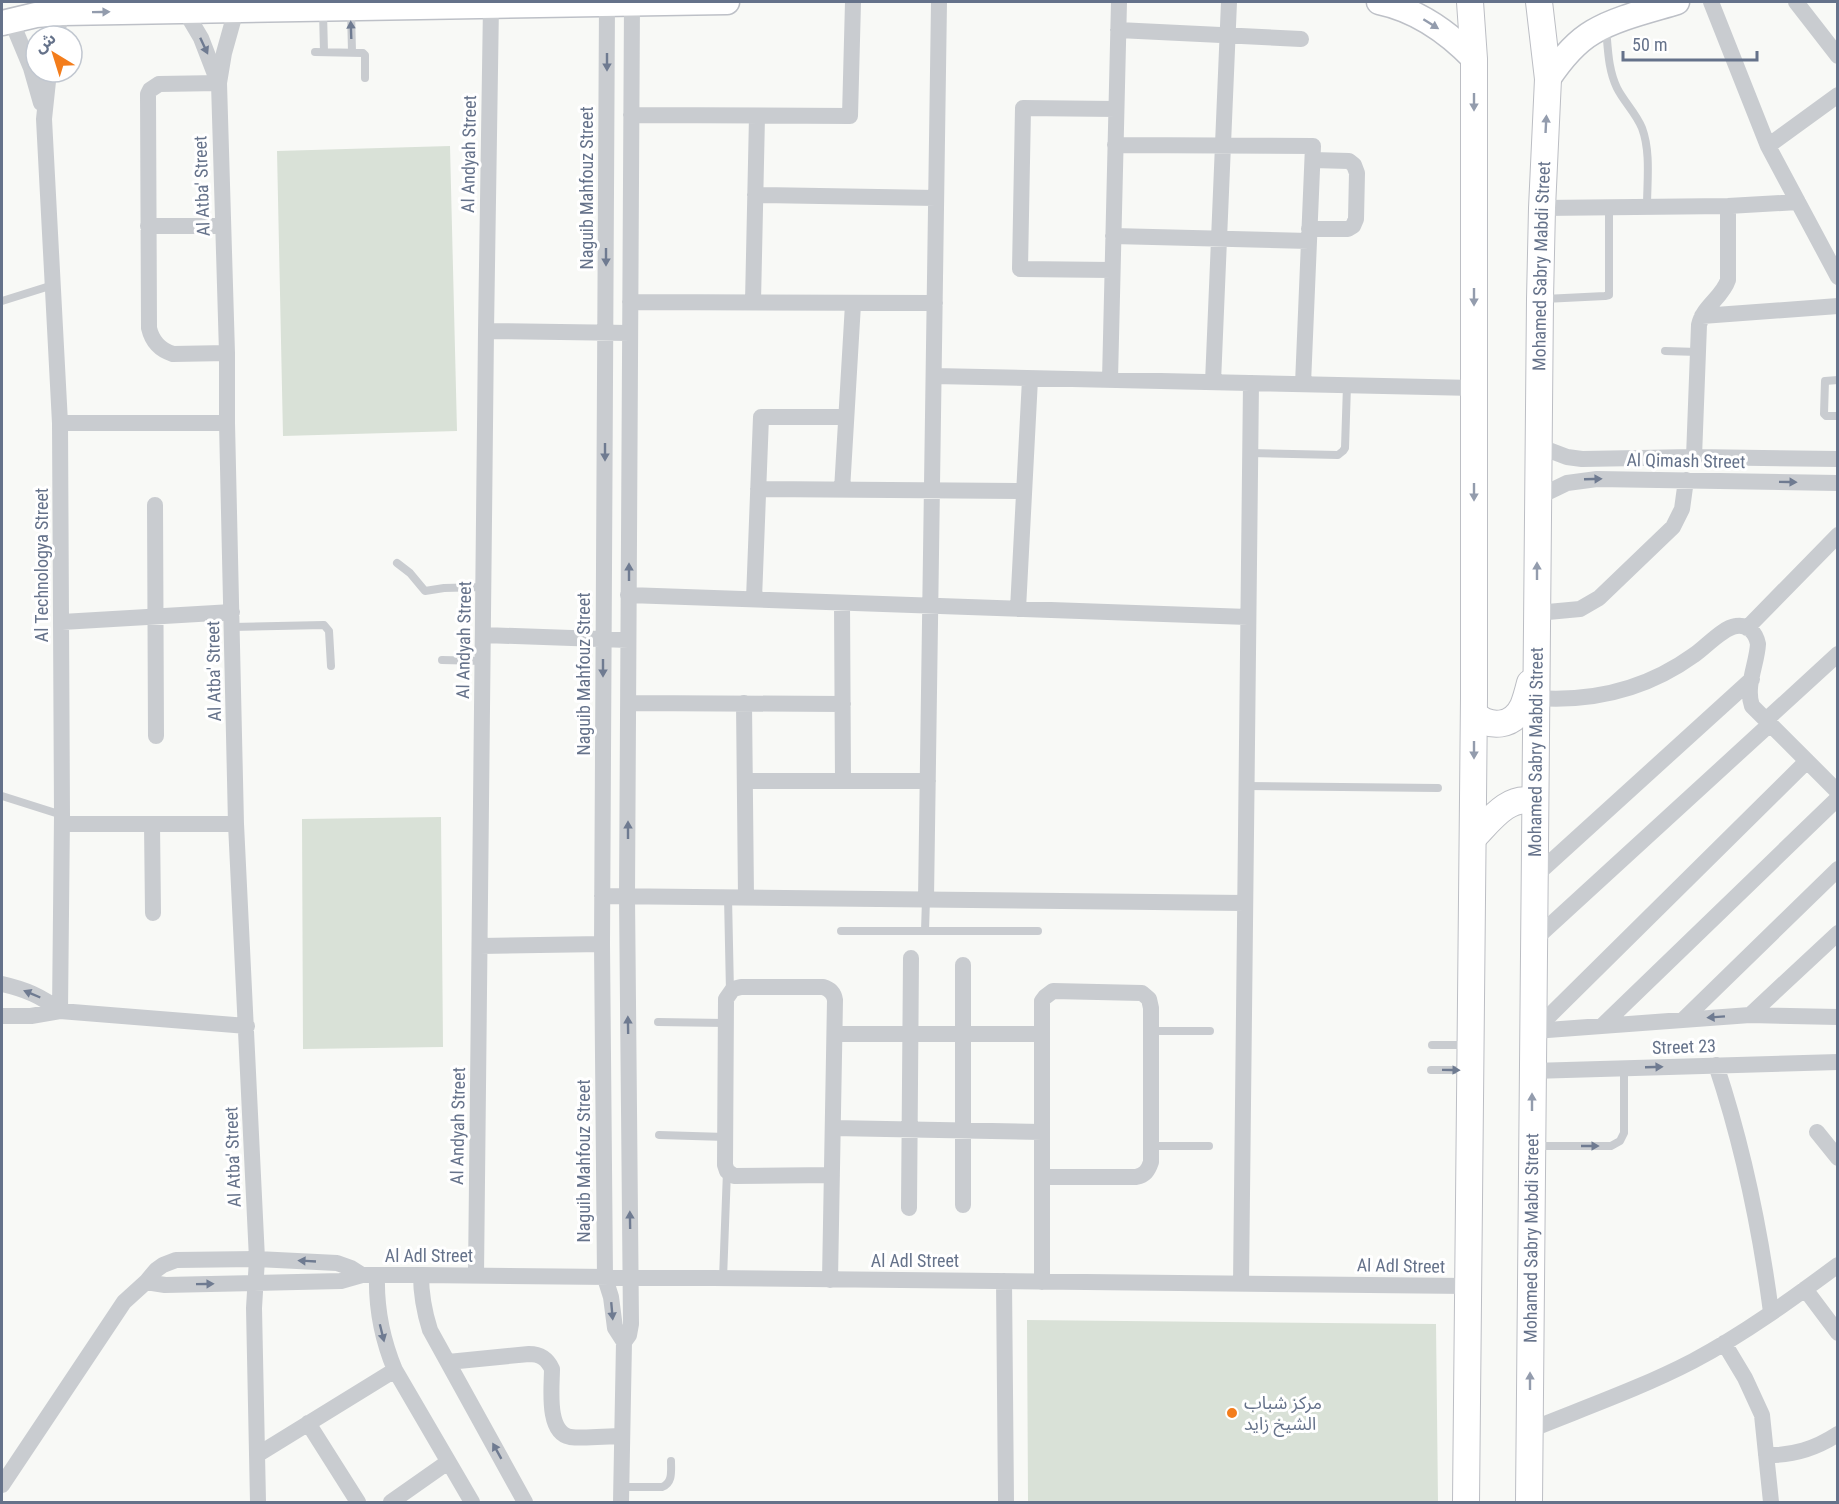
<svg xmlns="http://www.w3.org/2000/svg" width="1839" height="1504" font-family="'Roboto Condensed','Noto Sans Arabic',sans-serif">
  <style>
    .green { fill: #d9e1d7 }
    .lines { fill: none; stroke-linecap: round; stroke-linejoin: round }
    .secondary-casing { stroke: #bdc0c7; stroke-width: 27 }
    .primary-casing { stroke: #bcbec4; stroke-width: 28 }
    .lane { stroke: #c9ccd0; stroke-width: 8 }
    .street { stroke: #c9ccd0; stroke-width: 16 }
    .secondary { stroke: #fff; stroke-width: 24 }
    .primary { stroke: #fff; stroke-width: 26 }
    .oneway { fill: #939cad }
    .oneway2 { fill: #6f7b91 }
    .poi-dot { fill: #f37d1c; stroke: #fff; stroke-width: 2 }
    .labels { text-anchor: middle; stroke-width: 6; stroke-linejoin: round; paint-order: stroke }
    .street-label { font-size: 18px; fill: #65728a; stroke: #fff }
    .poi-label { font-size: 18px; fill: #65728a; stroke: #fff; text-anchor: start }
  </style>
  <rect width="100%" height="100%" fill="#f8f9f6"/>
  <path class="green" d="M450,146L457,431L283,436L277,151Z
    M441,817L443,1047L303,1049L302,819Z
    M1027,1320L1436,1324L1438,1502H1028Z"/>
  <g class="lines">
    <defs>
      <path id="secondary" d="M1379,2C1417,10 1448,32 1474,59
        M2,23L36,15L62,13L727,2
        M1548,79C1560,61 1574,43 1593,32C1616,18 1651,10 1677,2"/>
      <g id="primary">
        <path d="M1474,714C1490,729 1513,727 1523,706C1526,699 1528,691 1530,683"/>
        <path d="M1473,838C1489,822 1509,793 1534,802"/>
        <path d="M1466,1502L1474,698V59L1470,2"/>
        <path id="s1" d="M1529,1502L1540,299L1542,208L1548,79L1539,2"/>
      </g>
    </defs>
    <use href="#secondary" class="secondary-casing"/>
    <use href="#primary" class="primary-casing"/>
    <path class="lane" d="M351,11L352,52
      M323,12L324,52
      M1606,28C1608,49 1608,69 1617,88C1624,102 1636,113 1642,128C1651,152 1647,182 1647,207
      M315,52L363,53L365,55V78
      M1544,299L1605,296L1609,295V208
      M2,301L53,285
      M1665,351L1698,352
      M1838,380L1825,381L1824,414L1826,416H1838
      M1250,453L1338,455L1343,451L1345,448L1347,385
      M397,563L410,573L425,591L444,588L484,587
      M232,627L324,625L329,631L331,666
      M442,660L483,661
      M1246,786L1438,788
      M2,796L62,815
      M728,897L730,992
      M841,931H1038
      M925,931L926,899
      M658,1022L725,1023
      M1151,1031H1210
      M1432,1045H1467
      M1431,1070H1467
      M659,1135L726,1137
      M1151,1146H1209
      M1535,1146H1611L1620,1141L1624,1133V1068
      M723,1279L727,1171
      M621,1487H662C673,1483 671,1471 671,1461"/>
    <path class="street" d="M1711,2L1768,146L1838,277
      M1796,2L1838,56
      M607,3L602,944L605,1278L611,1297L615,1328L624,1342L621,1502
      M236,10L224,53L219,83L227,353V423L236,824L257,1259L254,1308L258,1502
      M185,11L201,38L218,82
      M11,20L31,68L41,103
      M1118,30L1301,39
      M56,36L62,13
      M49,72L44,119L60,423L62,815L60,1011
      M219,83L159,84L150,90L148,94L149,328C152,341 160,350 173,354L227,353
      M631,115L850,116L853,2
      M1115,145L1313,146L1303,384
      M1768,146L1838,95
      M755,195L936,198
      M1542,208L1728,206L1798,202
      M148,226H223
      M1309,229H1348L1353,226L1356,219L1357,173L1354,165L1349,161L1313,160
      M1113,236L1309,241
      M1112,270L1020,269L1023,108L1116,109
      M630,302L935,303
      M753,302L757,116
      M1702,316L1838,306
      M486,331L630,333
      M934,376L1474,388
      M1110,380L1119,2
      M1213,382L1229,2
      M60,423H227
      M1538,446L1567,457L1582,459L1694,457L1838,459
      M1694,457L1699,325C1703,306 1722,298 1728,280V206
      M758,489L1024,491
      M842,490L853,304
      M1538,497L1567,483L1597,479L1838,483
      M155,505L156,736
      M628,595L1248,617
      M754,599L761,417H846
      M842,603L843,781
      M1018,609L1030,379
      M1537,613L1580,609L1599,598L1673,527L1682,509L1686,480
      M62,622L232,612
      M1747,628L1838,535
      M484,635L628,640
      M1536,698C1594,702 1647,689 1694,655C1706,647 1722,628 1736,626C1748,624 1756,633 1758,644C1757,664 1745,686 1752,706L1838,792
      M629,703L843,704
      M744,703L746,897
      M1766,720L1838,654
      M745,781H928
      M62,824H236
      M152,824L153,913
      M1534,877L1752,679
      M602,896L1245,903
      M926,899L939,2
      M1534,940L1770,724
      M480,946L602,944
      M2,984C24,989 42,996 60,1011
      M1750,1015L1838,933
      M2,1016H31L60,1011L247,1026
      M1684,1019L1838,869
      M1603,1025L1838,798
      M1534,1031L1807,761
      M1534,1031L1750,1015L1838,1017
      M835,1034H1042
      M1716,1065C1743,1146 1760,1228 1771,1312
      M1532,1071L1838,1062
      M833,1128L1042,1132
      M1817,1132L1838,1158
      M963,1205V965
      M909,1208L911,958
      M377,1275C376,1309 382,1339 395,1370L472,1502
      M421,1275C421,1294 424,1311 430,1330L525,1502
      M476,1276L486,331L491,5
      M830,1280L835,1000C834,993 830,989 823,987H741L733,989L726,999L725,1165L727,1171L734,1176L832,1175
      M1004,1281L1006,1502
      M146,1282L165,1285L341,1281L362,1275H421L1468,1286
      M1042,1282V1001L1045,997L1053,991L1142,993L1149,999L1151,1008V1162C1148,1171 1145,1175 1136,1177H1042
      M1241,1284L1251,383
      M1805,1289L1838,1333
      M624,1342L629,1335L631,1324L627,896L632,3
      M1724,1343L1745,1378L1762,1415L1771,1502
      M448,1362L529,1354C540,1354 547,1358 552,1369C552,1387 546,1432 570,1437C585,1439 606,1436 622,1436
      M308,1423L358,1502
      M1530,1430C1584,1408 1641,1388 1693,1361C1744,1334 1792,1299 1838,1265
      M257,1455L395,1370
      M1766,1455C1793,1456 1815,1449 1838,1434
      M2,1485L124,1302L146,1282L156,1270L163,1265L176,1260L257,1259L337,1263L351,1268L362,1275
      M391,1502L448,1462"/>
    <use href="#secondary" class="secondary"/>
    <use href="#primary" class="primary"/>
  </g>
  <defs><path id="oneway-solid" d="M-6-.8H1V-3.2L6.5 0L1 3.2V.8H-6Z" transform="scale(1.5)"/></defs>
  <g class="oneway">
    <use href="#oneway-solid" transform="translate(101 12) rotate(-1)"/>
    <use href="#oneway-solid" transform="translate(1431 24) rotate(32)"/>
    <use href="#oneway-solid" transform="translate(1474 102) rotate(90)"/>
    <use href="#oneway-solid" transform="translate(1546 124) rotate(-87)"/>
    <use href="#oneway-solid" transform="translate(1474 297) rotate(90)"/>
    <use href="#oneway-solid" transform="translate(1474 492) rotate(90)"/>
    <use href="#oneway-solid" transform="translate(1537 571) rotate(-90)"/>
    <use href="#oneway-solid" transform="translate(1474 750) rotate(90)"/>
    <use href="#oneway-solid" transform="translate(1532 1102) rotate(-90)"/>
    <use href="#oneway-solid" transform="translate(1530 1381) rotate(-90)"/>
  </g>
  <g class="oneway2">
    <use href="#oneway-solid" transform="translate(351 30) rotate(-92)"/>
    <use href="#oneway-solid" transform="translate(204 46) rotate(65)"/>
    <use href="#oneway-solid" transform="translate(607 62) rotate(90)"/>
    <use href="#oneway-solid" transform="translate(606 257) rotate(90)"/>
    <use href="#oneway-solid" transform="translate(605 452) rotate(90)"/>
    <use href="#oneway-solid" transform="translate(1593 479) rotate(-2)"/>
    <use href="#oneway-solid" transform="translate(1788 482) rotate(1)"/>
    <use href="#oneway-solid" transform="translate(629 572) rotate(-90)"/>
    <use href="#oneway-solid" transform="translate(603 668) rotate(90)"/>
    <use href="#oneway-solid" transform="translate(628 830) rotate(-90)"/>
    <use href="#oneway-solid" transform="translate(32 994) rotate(-157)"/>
    <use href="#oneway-solid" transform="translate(1716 1017) rotate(176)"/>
    <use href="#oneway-solid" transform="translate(628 1025) rotate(-91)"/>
    <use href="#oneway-solid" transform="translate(1654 1067) rotate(-2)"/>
    <use href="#oneway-solid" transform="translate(1451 1070) rotate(1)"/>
    <use href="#oneway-solid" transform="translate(1590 1146)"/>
    <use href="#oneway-solid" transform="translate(630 1220) rotate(-91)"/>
    <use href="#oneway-solid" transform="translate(307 1261) rotate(-177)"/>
    <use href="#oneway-solid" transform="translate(205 1284) rotate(-1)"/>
    <use href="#oneway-solid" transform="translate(612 1311) rotate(85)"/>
    <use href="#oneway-solid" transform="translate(382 1333) rotate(76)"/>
    <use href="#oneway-solid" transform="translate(497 1451) rotate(-119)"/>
  </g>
  <circle class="poi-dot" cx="1232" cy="1413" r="6"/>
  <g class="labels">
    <g class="street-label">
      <text transform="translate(469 154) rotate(-89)" y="6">Al Andyah Street</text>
      <text transform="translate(202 186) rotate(-92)" y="6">Al Atba' Street</text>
      <text transform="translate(587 188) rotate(-90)" y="6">Naguib Mahfouz Street</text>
      <text dy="6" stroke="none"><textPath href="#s1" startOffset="1236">Mohamed Sabry Mabdi Street</textPath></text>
      <text transform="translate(1686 461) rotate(1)" y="6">Al Qimash Street</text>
      <text transform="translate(42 565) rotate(-90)" y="6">Al Technologya Street</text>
      <text transform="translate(464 640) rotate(-89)" y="6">Al Andyah Street</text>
      <text transform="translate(214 671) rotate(-91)" y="6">Al Atba' Street</text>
      <text transform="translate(584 674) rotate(-90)" y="6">Naguib Mahfouz Street</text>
      <text dy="6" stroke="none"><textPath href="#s1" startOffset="750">Mohamed Sabry Mabdi Street</textPath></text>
      <text transform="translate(1684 1047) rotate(-2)" y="6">Street 23</text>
      <text transform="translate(458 1126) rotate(-89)" y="6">Al Andyah Street</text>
      <text transform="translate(233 1157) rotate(-92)" y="6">Al Atba' Street</text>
      <text transform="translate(584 1161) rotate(-90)" y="6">Naguib Mahfouz Street</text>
      <text dy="6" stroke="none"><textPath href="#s1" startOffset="264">Mohamed Sabry Mabdi Street</textPath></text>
      <text x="429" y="1262">Al Adl Street</text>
      <text x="915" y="1267">Al Adl Street</text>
      <text transform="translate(1401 1266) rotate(1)" y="6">Al Adl Street</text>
    </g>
    <g class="poi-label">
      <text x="1244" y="1409">مركز شباب<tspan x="1244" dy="21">الشيخ زايد</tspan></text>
    </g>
  </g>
  <rect width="1839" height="1504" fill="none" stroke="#65728a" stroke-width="6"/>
  <g transform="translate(54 54) rotate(322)"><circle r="28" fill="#ffffff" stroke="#c1c7d0" stroke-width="1.5"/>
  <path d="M0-4.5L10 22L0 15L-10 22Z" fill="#f37d1c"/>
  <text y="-9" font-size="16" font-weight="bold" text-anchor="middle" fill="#65728a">ش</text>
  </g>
  <path d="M1623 51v9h134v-9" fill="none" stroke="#65728a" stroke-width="3"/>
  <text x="1632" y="51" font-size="18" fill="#65728a" stroke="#ffffff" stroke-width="4.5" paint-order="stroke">50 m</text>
</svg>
